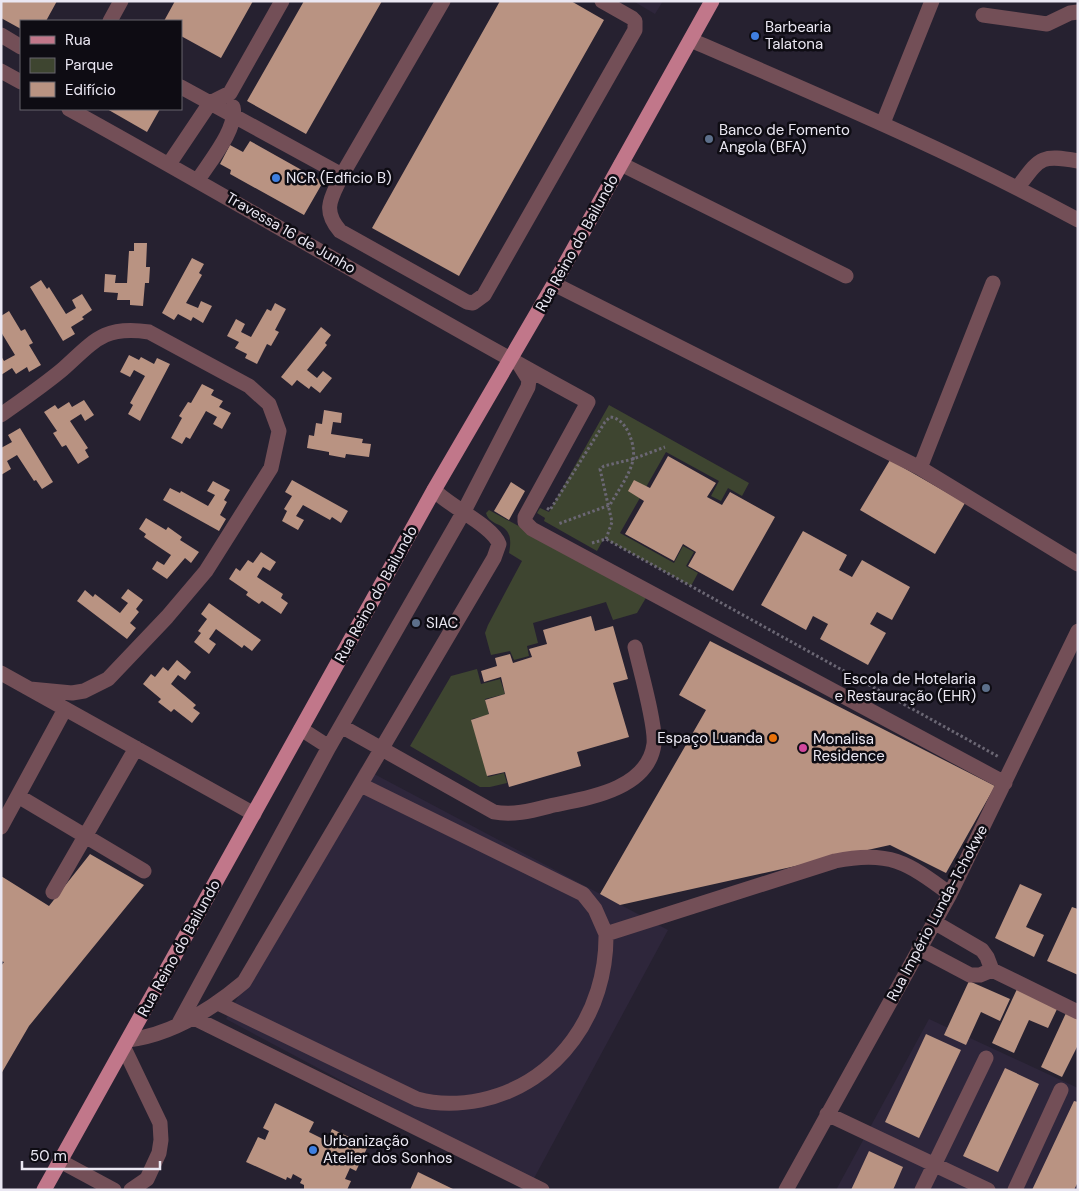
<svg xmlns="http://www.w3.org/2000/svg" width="1079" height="1191" font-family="'DM Sans',sans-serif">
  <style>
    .built { fill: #2e263b }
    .green { fill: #3e4530 }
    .building { fill: #b99382 }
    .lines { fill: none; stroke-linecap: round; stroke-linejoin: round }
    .path { stroke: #6b6774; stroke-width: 3; stroke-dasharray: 2.5 2.5; stroke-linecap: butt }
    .minor { stroke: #734f57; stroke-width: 15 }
    .major { stroke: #c1778a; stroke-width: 15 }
    .shop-dot { fill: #3f7fe0; stroke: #0e0c13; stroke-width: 2 }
    .service-dot { fill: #5c6f8a; stroke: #0e0c13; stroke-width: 2 }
    .food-dot { fill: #e8710a; stroke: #0e0c13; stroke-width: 2 }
    .hotel-dot { fill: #d1479c; stroke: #0e0c13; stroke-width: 2 }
    .labels { text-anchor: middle; stroke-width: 5; stroke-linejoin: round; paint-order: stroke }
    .poi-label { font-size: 15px; fill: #eae7f2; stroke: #0e0c13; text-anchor: start }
    .street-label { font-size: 15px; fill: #eae7f2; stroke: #0e0c13 }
  </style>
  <rect width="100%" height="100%" fill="#262130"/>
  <path class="built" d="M633,1H663L655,14Z
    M361,767L668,930L532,1182L226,1019Z
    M929,1019L1078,1088V1190H836Z"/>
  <path class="green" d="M609,405L749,483L742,496L728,488L721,501L711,496L719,481L666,452L620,533L674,563L683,546L694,552L686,566L698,573L691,586L604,538L597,551L544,521L545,518L537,513L540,508L549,512Z
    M489,510L647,596L637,613L613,620L606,602L533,623L538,643L527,646L529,656L514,660L510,651L491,655L485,633L488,625L522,561L509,553C516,519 491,530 486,513Z
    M477,669L481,684L500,679L505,694L485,699L489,715L472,719L488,777L504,773L507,783L490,787H480L410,746L451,676Z"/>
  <path class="building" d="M1,1H57L46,21H21V29L1,18Z
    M175,1H253L221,58L181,36V21H164Z
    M304,1H382L306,134L247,101Z
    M500,1H571L604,20L459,276L372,228Z
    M107,109H160L147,132Z
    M250,141L323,182L304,215L230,174L231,170L220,164L230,145L243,152Z
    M134,243H147L146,267H150L149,283H145L143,306L130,305V300H117L118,293L104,292L105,274L116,275L115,283H127L129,251H134Z
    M192,258L204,264L199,273L202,275L186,303L198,308L201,301L212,306L203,323L193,317L191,321L178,314L174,320L162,313Z
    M41,280L47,289L49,287L66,314L76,308L72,300L82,294L92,310L82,317L84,319L71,327L75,334L63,341L30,287Z
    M275,303L286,309L275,330L279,332L271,346L267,344L257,364L245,358L247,354L235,348L239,342L227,336L236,319L245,324L241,332L251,337L267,309L271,311Z
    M9,311L21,331L25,329L33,343L29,345L41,365L29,372L27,367L16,374L12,368L1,375V356L4,361L15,355L1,332V316Z
    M321,327L331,335L325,343L327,345L307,370L317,378L323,371L332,378L320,393L311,386L309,389L297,380L292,386L281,377Z
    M129,355L139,360L141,357L154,364L157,358L170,364L140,421L128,414L133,405L130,403L145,376L134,370L130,377L120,372Z
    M202,384L214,390L211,395L223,401L219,407L231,413L222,429L213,424L217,417L206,411L190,439L186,437L182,444L171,438L182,418L179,416L188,402L191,403Z
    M84,400L94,415L85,421L81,414L70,421L88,448L85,450L89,457L78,464L66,445L62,447L53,433L57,431L44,412L55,405L58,409L69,402L72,407Z
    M324,410L342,413L341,423L333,422L331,434L363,439L362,443L371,444L369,457L346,454L345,458L329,455V452L307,448L309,435L314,436L316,423L322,424Z
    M20,428L53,482L42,489L36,480L34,481L17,455L7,461L11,469L1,475V448L12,442L8,435Z
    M668,456L716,483L707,497L722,505L730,492L775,517L733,591L688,566L696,552L683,544L674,561L625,534L644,501L628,491L634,480L650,488Z
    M890,460L965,503L935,554L860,510Z
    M292,480L348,511L341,523L332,517L330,520L303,505L296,516L304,520L298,530L282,521L287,511L284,509L292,496L285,492Z
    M213,481L230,490L224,500L227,502L220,515L226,519L219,531L163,500L170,488L180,493L181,491L208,506L215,495L207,491Z
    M511,482L525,491L509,520L494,511Z
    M146,518L166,530L168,527L182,537L180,540L199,552L191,563L185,558L167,579L152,569L157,561L164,565L171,555L144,537L146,534L139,529Z
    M803,531L847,555L839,570L852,577L862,560L910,587L892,620L877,612L870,624L886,633L868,665L820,639L828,624L813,616L806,630L761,605Z
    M261,552L276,562L270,571L263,567L257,577L283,594L281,598L288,603L281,614L262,601L259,604L246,595L248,592L229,579L236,568L240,571L248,560L253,563Z
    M128,589L143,600L136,609L139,612L130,623L136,628L127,639L77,601L85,590L93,597L95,594L120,613L128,603L121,598Z
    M209,603L261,640L252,651L244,645L242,648L216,629L209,639L216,644L209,654L194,642L201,633L198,631L207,619L201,614Z
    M591,616L595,631L613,626L628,679L613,683L629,737L577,752L581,766L509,787L505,772L487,776L471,720L489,714L485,700L505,694L501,677L484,682L481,671L497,666L495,658L510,654L513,663L532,657L529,649L547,644L543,630Z
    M710,641L995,786L946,873L890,845L620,905L600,894L706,710L679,695Z
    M177,660L191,672L185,680L178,675L171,684L196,705L193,708L200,713L192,723L174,709L171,712L158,702L161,699L143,684L151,674L155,677L163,667L168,671Z
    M90,854L144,885L29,1026L1,1074V966L4,962L1,961V876L49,906Z
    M1020,884L1042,894L1026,927L1044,935L1034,957L995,938Z
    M1072,907L1078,909V975L1047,961Z
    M969,981L1010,999L1000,1021L981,1012L966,1045L944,1035Z
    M1017,989L1058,1007L1048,1028L1029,1020L1014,1053L992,1043Z
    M1066,1013L1078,1018V1045L1062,1077L1041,1067Z
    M926,1034L961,1050L919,1138L885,1122Z
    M1005,1068L1039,1084L998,1172L963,1156Z
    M1074,1101L1078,1102V1182L1074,1190H1032Z
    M275,1103L314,1122L309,1132L327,1141L332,1129L368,1146L356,1171L350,1168L345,1179L351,1181L347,1190H304V1185L300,1183L302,1179L293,1174L291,1179L287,1177L286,1180L246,1162L258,1137L265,1140L269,1131L263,1128Z
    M869,1151L903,1167L893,1190H851Z
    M418,1172L455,1190H410Z"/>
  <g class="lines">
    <path class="path" d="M547,508L550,510L605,422L610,417C627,418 636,446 633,460C630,475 617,492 610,505L558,524
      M606,539L612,522L600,469L604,466L633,459L665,447
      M592,543L606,539L999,757"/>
    <path class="minor" d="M443,1L342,175C332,197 321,209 340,231L467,302L473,303L484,295L635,30V21L632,18L602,1
      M983,15L1047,24L1070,13L1078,12
      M110,21L121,1
      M1,35L21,47
      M691,40C822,97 953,152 1078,220
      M1,71L21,82
      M181,87L342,175
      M69,109C243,205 413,307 588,402L525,517V522L532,529L1005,783
      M883,123L932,1
      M169,164L210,103L230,93L282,1
      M621,164L846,276
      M198,180C210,161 238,128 233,107
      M1018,187C1040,158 1040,154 1078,161
      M554,284L920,468L1078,564
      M1,415C22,400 44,385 63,369C94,341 104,325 149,332L249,386L269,404L279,431L271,468L206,571L167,617L108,679L84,691L72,693L30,689
      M920,468L993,283
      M1,673L254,814
      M341,726L494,812C514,816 534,810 554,805C589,798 648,789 654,744C656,725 640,669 635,647
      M301,729L329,747
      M361,785L583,894L595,909L606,934
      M18,796L144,871
      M1,827L65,709
      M53,892L136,748
      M934,922L982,950L987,957L992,970L1078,1012
      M919,948L970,975H980L992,970
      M218,1003L417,1099C438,1105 461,1104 481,1100C559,1083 607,1012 606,934L835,861C889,850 907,862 950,894
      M192,1017L542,1190
      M178,1025L329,747L463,513L528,387L529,380L519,364
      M128,1040C171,1035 212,1009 244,982L494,558L499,544C493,526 450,507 434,490
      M124,1048L160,1123L161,1140L159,1153L147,1179L131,1190
      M827,1114L988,1190
      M60,1161L114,1190
      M786,1190L950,894L1078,631
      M922,1190L986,1058
      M1015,1190L1061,1090"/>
    <path class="major" d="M44,1190L434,490L554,284L712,1"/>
  </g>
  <g class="shop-dot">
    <circle cx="755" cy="36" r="5"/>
    <circle cx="276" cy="178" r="5"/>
    <circle cx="313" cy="1150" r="5"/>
  </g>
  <g class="service-dot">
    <circle cx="709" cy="139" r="5"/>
    <circle cx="416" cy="623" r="5"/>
    <circle cx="986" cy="688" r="5"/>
  </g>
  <circle class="food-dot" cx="773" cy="738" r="5"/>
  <circle class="hotel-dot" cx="803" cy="748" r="5"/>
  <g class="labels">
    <g class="poi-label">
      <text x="765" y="32">Barbearia<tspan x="765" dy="17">Talatona</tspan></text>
      <text x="719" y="135">Banco de Fomento<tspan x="719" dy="17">Angola (BFA)</tspan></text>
      <text x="286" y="183">NCR (Edficio B)</text>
      <text x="426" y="628">SIAC</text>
      <text x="976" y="684" text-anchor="end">Escola de Hotelaria<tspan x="976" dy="17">e Restauração (EHR)</tspan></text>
      <text x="763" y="743" text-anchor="end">Espaço Luanda</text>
      <text x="813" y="744">Monalisa<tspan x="813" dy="17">Residence</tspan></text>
      <text x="323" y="1146">Urbanização<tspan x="323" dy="17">Atelier dos Sonhos</tspan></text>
    </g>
    <g class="street-label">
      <text transform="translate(291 233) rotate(30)" y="5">Travessa 16 de Junho</text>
      <text transform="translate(577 243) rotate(-61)" y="5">Rua Reino do Bailundo</text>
      <text transform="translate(376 594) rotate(-61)" y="5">Rua Reino do Bailundo</text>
      <text transform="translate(937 913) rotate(-62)" y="5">Rua Império Lunda-Tchokwe</text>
      <text transform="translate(179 948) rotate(-61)" y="5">Rua Reino do Bailundo</text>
    </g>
  </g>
  <rect width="1079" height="1191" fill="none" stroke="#eae7f2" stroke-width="5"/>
  <rect x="20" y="20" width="162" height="90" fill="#0e0c13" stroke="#66646c"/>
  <rect x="30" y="36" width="25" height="8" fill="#c1778a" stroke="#66646c"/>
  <text x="65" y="45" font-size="15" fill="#eae7f2">Rua</text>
  <rect x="30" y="58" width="25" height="15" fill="#3e4530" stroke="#66646c"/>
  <text x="65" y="70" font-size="15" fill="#eae7f2">Parque</text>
  <rect x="30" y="82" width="25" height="15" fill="#b99382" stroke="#66646c"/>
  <text x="65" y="95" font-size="15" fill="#eae7f2">Edifício</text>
  <path d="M22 1161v8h138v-8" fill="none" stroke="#eae7f2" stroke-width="2.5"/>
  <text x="30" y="1161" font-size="15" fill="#eae7f2" stroke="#0e0c13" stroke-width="4" paint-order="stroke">50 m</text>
</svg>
